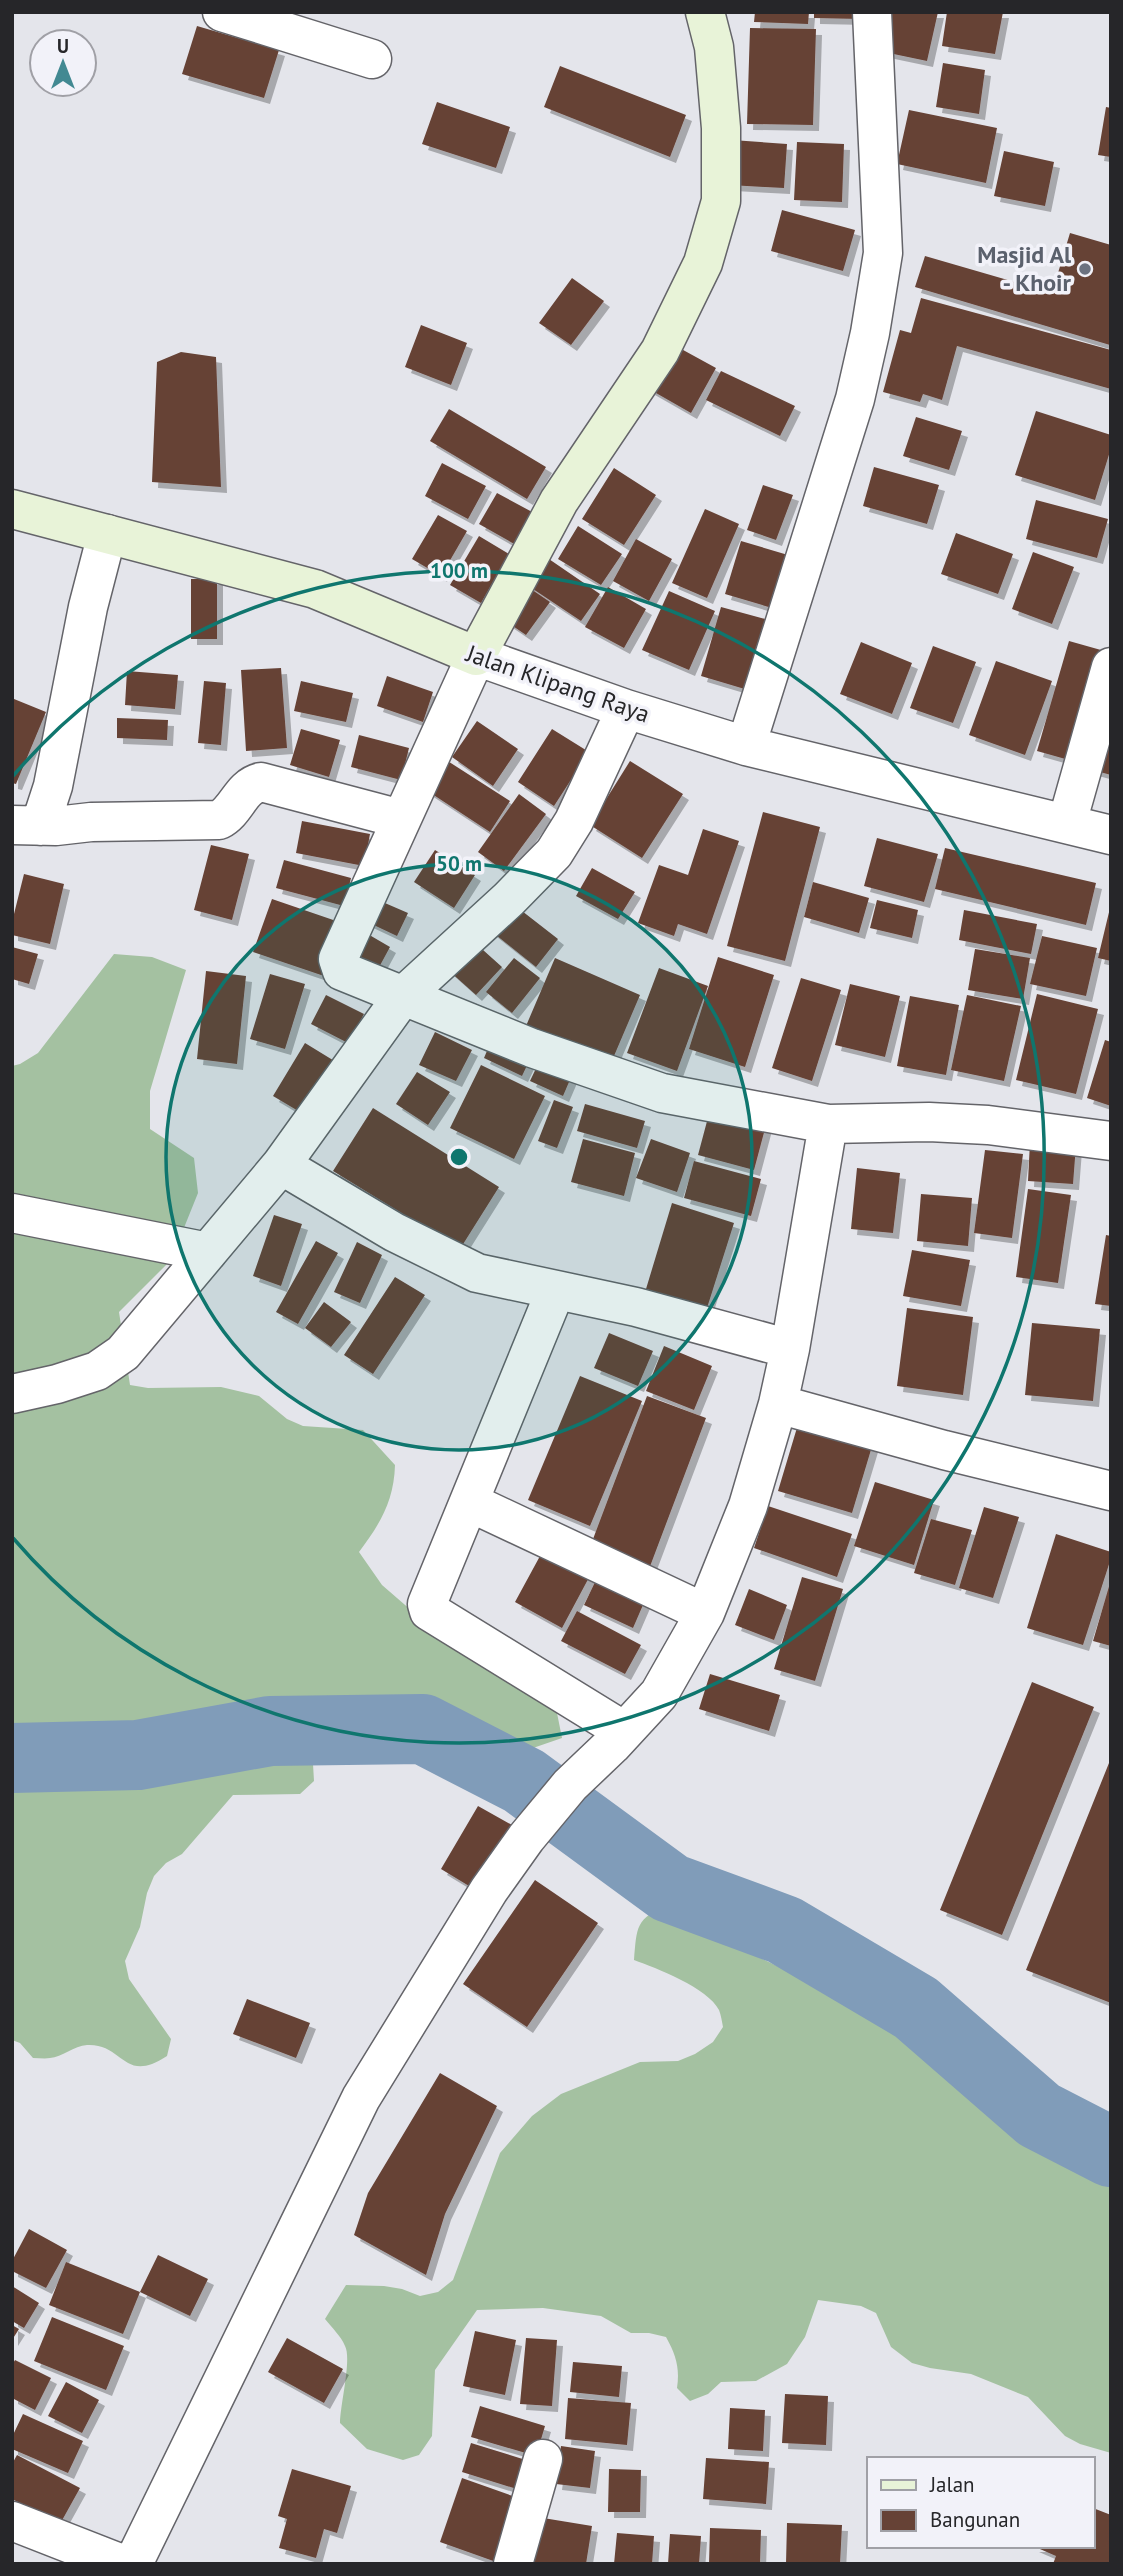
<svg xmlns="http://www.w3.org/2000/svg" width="1123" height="2576" font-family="'PT Sans',sans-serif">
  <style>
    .forest { fill: #a4c1a1 }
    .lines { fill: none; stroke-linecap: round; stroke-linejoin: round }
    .river { stroke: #809cb9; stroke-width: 70 }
    .building { fill: #664236; filter: url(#shadow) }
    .street-casing { stroke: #646469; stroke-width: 41 }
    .secondary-casing { stroke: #646469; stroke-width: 41 }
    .street { stroke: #fff; stroke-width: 38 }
    .secondary { stroke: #e8f3d8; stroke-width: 38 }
    .ring { fill: none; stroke: #0f766e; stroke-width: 3.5 }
    .worship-dot { fill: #6b7280; stroke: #f2f2f9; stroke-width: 2.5 }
    .labels { text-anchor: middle; stroke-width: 7; stroke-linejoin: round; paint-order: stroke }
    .worship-label { font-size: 24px; font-weight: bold; fill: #5b616d; stroke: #f2f2f9; text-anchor: end }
    .street-label { font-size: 24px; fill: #262629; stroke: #f2f2f9 }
    .centre { fill: #0f766e; stroke: #f2f2f9; stroke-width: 3.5 }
    .ring-label { font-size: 21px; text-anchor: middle; font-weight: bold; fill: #0f766e; stroke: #f2f2f9; stroke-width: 7; stroke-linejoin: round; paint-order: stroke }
  </style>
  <defs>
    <filter id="shadow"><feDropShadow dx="6" dy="6" stdDeviation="0" flood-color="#0004"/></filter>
  </defs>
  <rect width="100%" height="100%" fill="#e4e5eb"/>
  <path class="forest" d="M114,954L152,957L186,970L150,1091V1129L194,1158L198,1193L171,1260L119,1312L130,1385L148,1388L221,1387L259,1396L287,1419L303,1426L363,1430L395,1465C394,1501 380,1524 359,1552L382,1585L412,1611L476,1657L488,1670L537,1698L555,1703L562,1738L533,1748L436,1717L369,1707L250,1722L92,1733L12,1735V1066L20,1064L38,1053Z
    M287,1746L305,1749L313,1764L314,1781L300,1794L233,1795L182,1854L166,1863L154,1876L147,1893L140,1927L125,1961L129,1979L171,2039L167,2056C123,2085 124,2043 87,2045C74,2046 62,2057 50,2058C45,2059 39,2058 33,2058L20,2043L12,2040V1789L37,1788L91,1776L147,1771L200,1761L253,1755Z
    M669,1906L688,1910L748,1952L804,1979L836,2000L873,2013L962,2072L993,2097L1004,2112L1011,2128L1098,2178L1111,2188V2453L1080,2444L1065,2436L1028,2397L971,2374L930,2368L912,2363L891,2347L876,2313L861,2306L818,2300L805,2337L787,2364L756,2381L721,2382L708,2394L690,2401L677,2388C680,2368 676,2355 666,2337L649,2333H631L601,2316L543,2308L477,2310L435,2370L432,2436L419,2455L403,2460L367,2449L340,2423C340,2405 352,2359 345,2346C341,2336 332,2328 325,2319L346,2285L384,2286L402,2289L420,2296L438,2292L453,2280L500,2153L532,2116L561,2094L640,2062L678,2061L695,2054L713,2042L723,2027C722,2022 721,2015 719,2010C708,1988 656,1968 634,1960C637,1928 635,1917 669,1906Z"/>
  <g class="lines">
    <path class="river" d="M12,1758L138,1755L270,1731L423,1729L524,1781L670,1888L784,1930L916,2008L1039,2115L1111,2152"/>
  </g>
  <path class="building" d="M755,12H809L808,24L754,22Z
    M814,12H861V19L814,18Z
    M892,12H938L927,61L884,52Z
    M947,12H1003L995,54L942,46Z
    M197,26L279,50L264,98L182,74Z
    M750,28L816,29L813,125L747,124Z
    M943,63L985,70L979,114L936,107Z
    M560,66L686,115L670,157L544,107Z
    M437,102L510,127L496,168L422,144Z
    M1106,107L1111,108V157L1098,155Z
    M909,110L997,128L986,183L897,164Z
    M732,140L787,144L784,188L729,185Z
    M797,142L844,144L842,202L794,200Z
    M1004,151L1054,162L1045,206L994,196Z
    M782,210L855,230L843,271L771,251Z
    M1070,233L1111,245L1110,345L915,287L925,256L1052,293Z
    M572,278L604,301L571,345L539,323Z
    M921,298L1111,350V389L957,346L942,400L923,394L920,402L883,392L900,330L911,333Z
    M421,325L467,343L451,385L405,367Z
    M674,345L716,368L691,413L649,389Z
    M181,352L216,357L221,487L152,482L157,362Z
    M721,371L795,406L780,436L706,400Z
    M449,409L546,467L527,499L430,441Z
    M1036,411L1111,435V448L1095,500L1015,475Z
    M916,417L962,431L949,470L903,456Z
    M442,463L486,486L468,519L425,496Z
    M874,467L939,485L927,524L863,506Z
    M614,468L656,495L624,545L582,519Z
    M763,485L793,495L776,540L747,530Z
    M497,493L534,513L516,545L479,524Z
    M1036,500L1108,519L1097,558L1026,539Z
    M705,509L739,524L707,598L672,583Z
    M438,515L467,531L441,576L412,559Z
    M578,526L622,554L601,585L558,559Z
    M956,533L1013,554L998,594L941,574Z
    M479,536L509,554L481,603L450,585Z
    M636,539L672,559L649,601L613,581Z
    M741,541L788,555L772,608L725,594Z
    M1033,552L1074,567L1052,624L1012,609Z
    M546,557L600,594L581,621L527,585Z
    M191,579H217V639H191Z
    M528,587L550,602L526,635L504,620Z
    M608,587L646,609L624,648L585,627Z
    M669,591L715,611L689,670L642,650Z
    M721,607L769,620L748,690L701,676Z
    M1069,641L1108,652L1076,762L1037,751Z
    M861,642L912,663L892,714L840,694Z
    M933,646L976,662L953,723L910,708Z
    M996,661L1052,681L1025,755L969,735Z
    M281,668L287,748L246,751L241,670Z
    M127,671L178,675L175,709L125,705Z
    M387,676L433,692L423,722L377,706Z
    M204,681L226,683L221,745L198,743Z
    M301,681L353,693L346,722L294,711Z
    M1111,698V775L1089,769Z
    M14,699L46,712L16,784L12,783Z
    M117,718L168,720L167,740L117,738Z
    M477,721L518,749L493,786L452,757Z
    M301,729L340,740L329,777L290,765Z
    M552,729L589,752L554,806L518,782Z
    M359,735L409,748L401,780L351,767Z
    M443,758L510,801L490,832L423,788Z
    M630,761L683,794L642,858L590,825Z
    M519,794L546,814L504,871L478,852Z
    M763,812L820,827L785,961L727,946Z
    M302,821L370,834L364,866L296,853Z
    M703,829L739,841L707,934L678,924L674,936L638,923L659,865L688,875Z
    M877,838L938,854L924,902L864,886Z
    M211,845L249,854L232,920L194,910Z
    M945,848L1096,883L1086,925L935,889Z
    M435,850L475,875L454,908L414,882Z
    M284,860L351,878L344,906L276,888Z
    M592,868L635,892L618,919L576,896Z
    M24,874L64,884L50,944L12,935V922Z
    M813,882L869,898L859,933L804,917Z
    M371,897L408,913L397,936L361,919Z
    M272,899L342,923L324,976L253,952Z
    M877,900L918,910L912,938L870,928Z
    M513,904L558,939L536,967L491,931Z
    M1110,908L1111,909V961L1098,958Z
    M964,910L1037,924L1031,954L959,940Z
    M366,933L390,947L377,971L352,956Z
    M1042,936L1097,948L1086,996L1030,984Z
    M473,941L502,967L476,995L447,969Z
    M12,947L38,954L29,984L12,979Z
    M975,949L1030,958L1023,999L968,990Z
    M718,957L774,975L745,1067L689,1049Z
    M514,958L540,978L512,1013L486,992Z
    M555,958L640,995L611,1063L526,1026Z
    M659,968L708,986L677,1071L627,1053Z
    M206,971L246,976L237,1064L197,1059Z
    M270,974L305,984L285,1049L250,1039Z
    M801,978L841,990L812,1081L772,1068Z
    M850,984L900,996L885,1057L835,1045Z
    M1037,994L1098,1009L1076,1094L1016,1080Z
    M326,995L364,1014L348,1043L311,1024Z
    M967,995L1021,1006L1004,1081L951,1070Z
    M910,996L959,1005L946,1075L897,1066Z
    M435,1032L472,1050L456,1081L419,1065Z
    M492,1039L531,1057L522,1076L484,1058Z
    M1105,1040L1111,1042V1106L1087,1098Z
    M305,1043L336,1062L305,1115L273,1096Z
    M540,1060L572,1075L563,1096L530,1081Z
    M481,1065L545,1096L514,1159L450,1128Z
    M417,1072L450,1092L428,1125L396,1104Z
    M554,1100L573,1107L557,1148L538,1141Z
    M585,1104L645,1121L637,1148L577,1131Z
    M373,1108L499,1187L460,1249L333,1171Z
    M710,1110L766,1125L754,1170L698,1155Z
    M583,1139L635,1153L624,1196L571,1182Z
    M651,1139L690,1153L677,1192L636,1178Z
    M1030,1142L1076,1145L1073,1184L1028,1181Z
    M985,1150L1023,1154L1012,1238L974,1233Z
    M694,1161L761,1179L751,1216L684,1198Z
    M857,1168L900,1173L893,1233L851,1229Z
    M1028,1189L1071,1195L1058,1283L1016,1277Z
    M921,1194L972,1198L968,1246L917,1241Z
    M672,1203L734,1223L707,1308L646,1289Z
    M274,1215L302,1224L281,1286L253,1276Z
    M1106,1235L1111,1236V1306L1095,1304Z
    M316,1241L338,1253L298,1324L276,1312Z
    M357,1242L382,1255L360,1303L334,1292Z
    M912,1250L970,1260L961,1306L903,1296Z
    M395,1277L425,1295L373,1374L344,1355Z
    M324,1302L351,1322L331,1347L305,1328Z
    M907,1308L973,1317L963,1395L897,1386Z
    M1032,1323L1100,1329L1093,1401L1025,1395Z
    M609,1333L653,1351L638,1386L594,1368Z
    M664,1346L712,1366L694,1410L646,1391Z
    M580,1376L642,1401L590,1526L528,1500Z
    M647,1396L706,1418L646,1577L587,1555Z
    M799,1421L873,1443L852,1513L778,1491Z
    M875,1482L934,1500L914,1565L854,1546Z
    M768,1506L852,1534L837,1577L754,1548Z
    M984,1507L1019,1517L993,1598L959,1588Z
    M931,1519L972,1530L955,1585L914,1573Z
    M1056,1534L1111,1552V1558L1083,1645L1027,1628Z
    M546,1545L593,1570L562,1628L515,1602Z
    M598,1576L646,1598L633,1628L584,1605Z
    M802,1577L843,1589L815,1681L774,1669Z
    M1110,1583H1111V1646L1093,1641Z
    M749,1589L787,1605L774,1640L735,1625Z
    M577,1611L641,1645L625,1674L561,1641Z
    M710,1674L780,1695L769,1731L699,1709Z
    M1032,1682L1094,1707L1002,1935L940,1910Z
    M1111,1758V2003L1026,1970Z
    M478,1806L512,1825L474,1889L441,1869Z
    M535,1880L598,1923L527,2027L463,1984Z
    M247,1999L310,2023L296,2058L233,2034Z
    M440,2073L497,2106L445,2214L426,2275L354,2235L368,2193Z
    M29,2229L67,2250L46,2288L12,2271V2261Z
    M158,2255L208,2279L190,2316L140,2292Z
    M66,2262L140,2292L123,2334L49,2305Z
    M12,2286L39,2303L24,2328L12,2321Z
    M52,2317L124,2346L106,2390L34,2361Z
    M12,2325L19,2329L12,2340Z
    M475,2331L516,2340L505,2395L463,2386Z
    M287,2338L343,2369L324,2403L268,2372Z
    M526,2338L557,2340L552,2406L520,2404Z
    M15,2360L51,2378L35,2410L12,2398V2365Z
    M573,2362L622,2366L619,2397L570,2392Z
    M66,2382L99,2400L82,2433L48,2416Z
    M785,2394L828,2396L826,2445L782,2443Z
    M568,2398L631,2403L627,2445L565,2439Z
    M480,2406L545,2426L536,2456L471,2437Z
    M730,2408L765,2410L763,2451L728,2449Z
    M23,2414L83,2441L68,2473L12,2449V2437Z
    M471,2443L529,2461L520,2490L462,2472Z
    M561,2446L595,2451L590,2488L556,2484Z
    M17,2455L80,2488L60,2524L12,2499V2464Z
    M706,2458L769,2462L766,2504L703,2499Z
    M292,2469L351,2486L337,2533L324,2529L316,2558L279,2548L287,2519L278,2516Z
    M609,2469L641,2470L640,2512H608Z
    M462,2478L521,2499L499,2563L440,2542Z
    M1093,2508L1111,2515V2564H1053L1056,2556L1033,2546H1093Z
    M537,2517L592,2526L586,2564H529Z
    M787,2523L842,2525L840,2564H786Z
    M710,2528L761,2530L760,2564H709Z
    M617,2533L654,2536L652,2564H614Z
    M670,2534L701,2536L699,2564H668Z"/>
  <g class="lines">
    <defs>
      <path id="street" d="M222,12L372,59
        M746,746L855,399L870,333L883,253L872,12
        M1067,823L1111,667
        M12,825L56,826L91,822L219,820C237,811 240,787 261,782L401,819
        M40,826L53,786L88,607L107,534
        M1111,835L746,746L626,709L476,656L338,959L342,971L532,1048L662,1093L828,1124L929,1122L988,1125L1111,1141
        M281,1165L394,1232L477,1273L636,1307L790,1349
        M12,1213L208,1252
        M555,1292L427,1604L429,1611L624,1731
        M12,1394L57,1384L97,1371L123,1353L281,1165L402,997L509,899L554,853L574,821L626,709
        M778,1404L944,1450L1111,1491
        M469,1502L705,1613
        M12,2521L122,2564
        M133,2564L361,2098L489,1890L526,1838L570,1785L612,1745L659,1694L705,1613L748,1506L778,1404L790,1349L828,1124
        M513,2564L543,2459"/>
      <path id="secondary" d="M12,509L315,589L476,656L559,501L660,351L703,263L721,201V128L714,47L705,12"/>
    </defs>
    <use href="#street" class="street-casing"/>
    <use href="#secondary" class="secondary-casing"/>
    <use href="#street" class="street"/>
    <use href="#secondary" class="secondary"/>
  </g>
  <circle cx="459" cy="1157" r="293" fill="#0f766e" fill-opacity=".12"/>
  <g class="ring">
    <circle cx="459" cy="1157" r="293"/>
    <path d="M13 776A586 586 0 1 1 13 1538"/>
  </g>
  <circle class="worship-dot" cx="1085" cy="269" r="7"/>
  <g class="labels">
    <g class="worship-label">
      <text x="1071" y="263">Masjid Al<tspan x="1071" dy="28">- Khoir</tspan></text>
    </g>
    <g class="street-label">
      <text transform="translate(558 684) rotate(19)" y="8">Jalan Klipang Raya</text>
    </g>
  </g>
  <circle cx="459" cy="1157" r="10" class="centre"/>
  <g class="ring-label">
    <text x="459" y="578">100 m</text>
    <text x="459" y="871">50 m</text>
  </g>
  <rect width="1123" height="2576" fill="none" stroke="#262629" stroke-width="28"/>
  <rect x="867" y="2457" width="228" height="91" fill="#f2f2f9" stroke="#a0a0a6" stroke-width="2"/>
  <rect x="881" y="2480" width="35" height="10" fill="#e8f3d8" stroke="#a0a0a6" stroke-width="2"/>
  <text x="930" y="2492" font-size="21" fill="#262629">Jalan</text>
  <rect x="881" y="2510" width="35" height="21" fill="#664236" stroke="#a0a0a6" stroke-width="2"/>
  <text x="930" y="2527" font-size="21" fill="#262629">Bangunan</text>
  <g transform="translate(63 63)"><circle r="33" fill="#f2f2f9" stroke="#a0a0a6" stroke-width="2"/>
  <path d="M0-5L12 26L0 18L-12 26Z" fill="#428992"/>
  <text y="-10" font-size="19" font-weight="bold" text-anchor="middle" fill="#262629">U</text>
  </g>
</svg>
